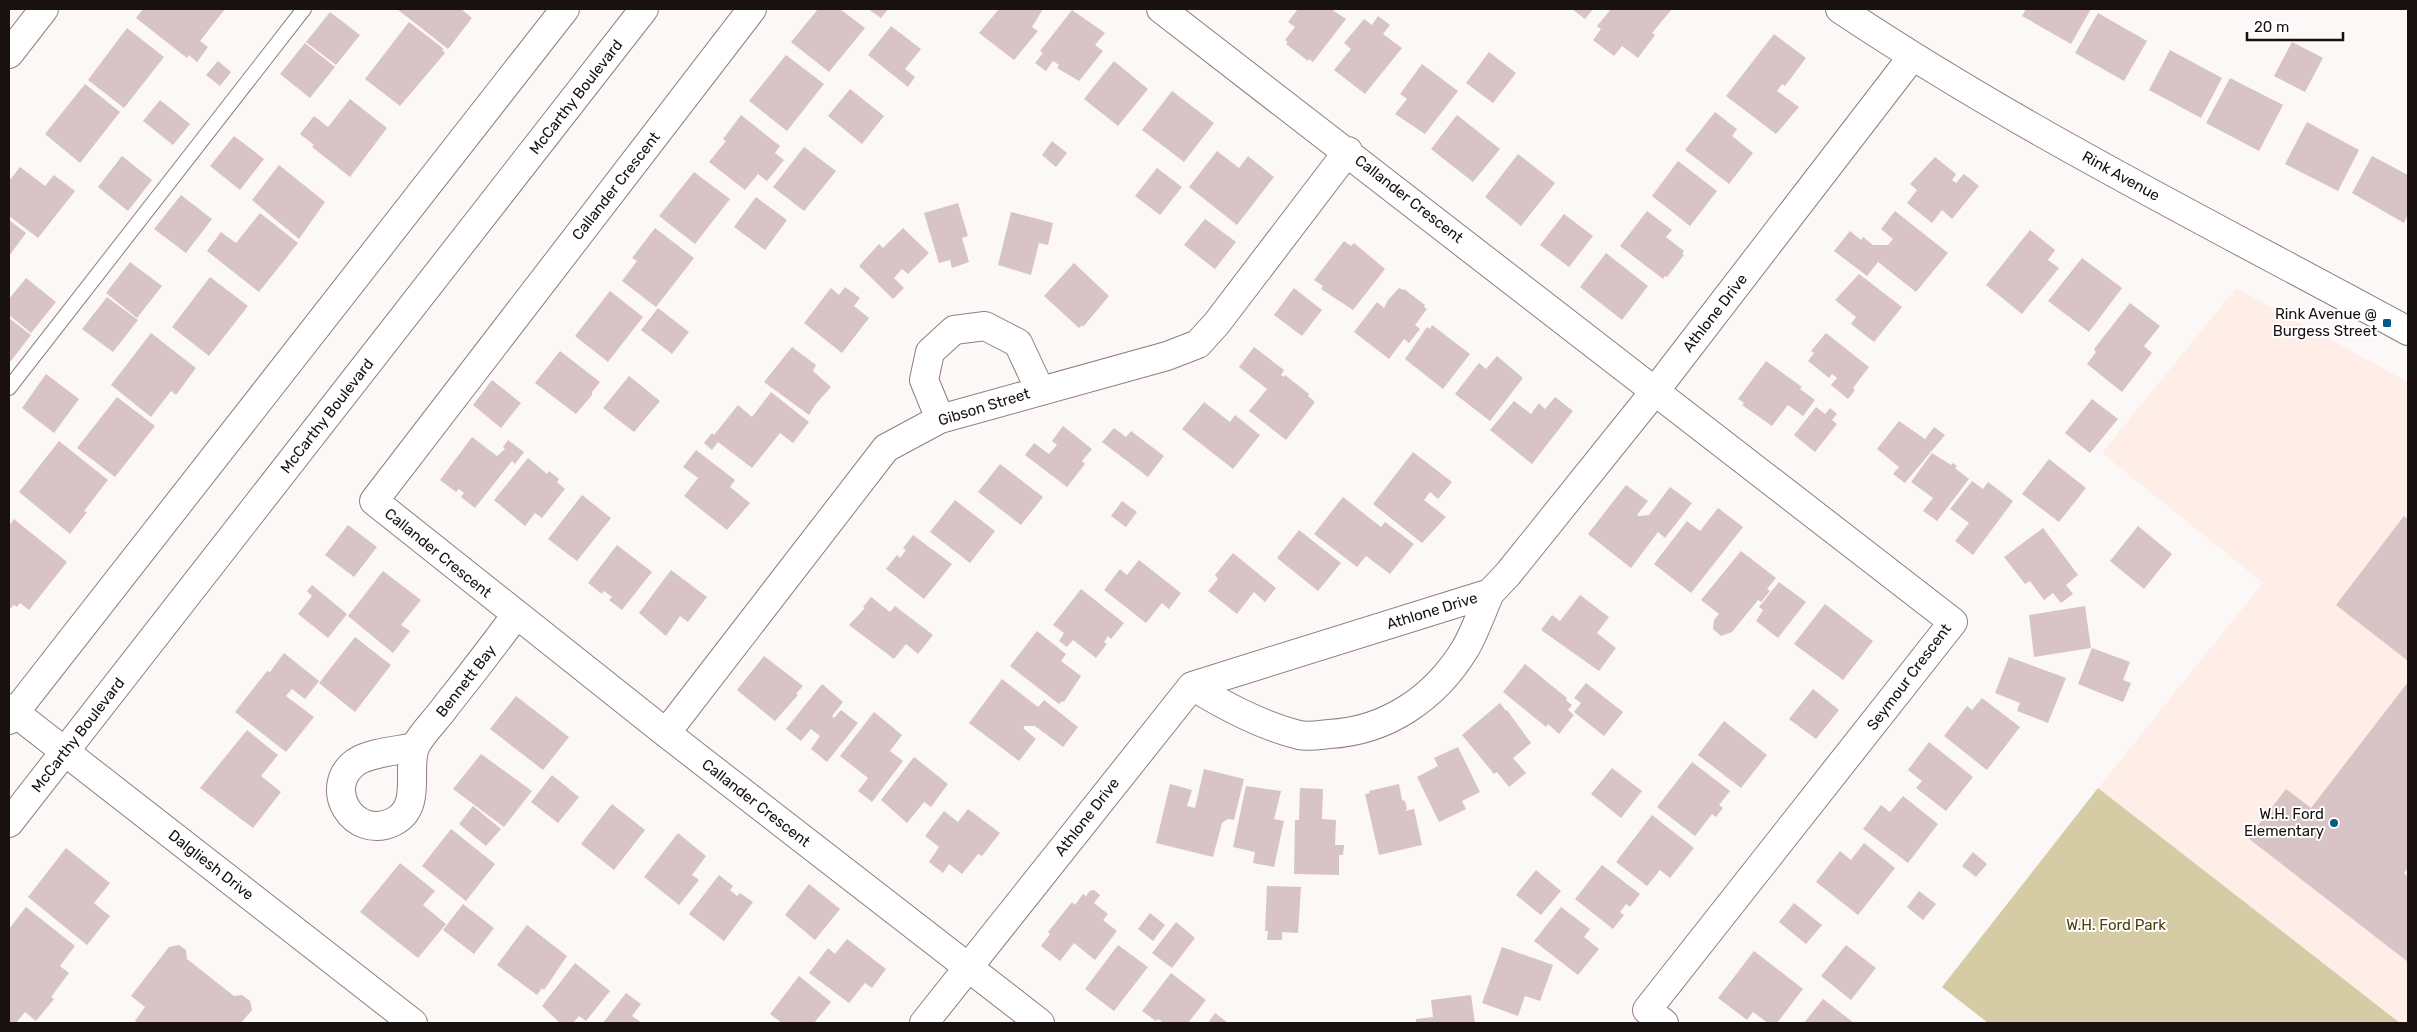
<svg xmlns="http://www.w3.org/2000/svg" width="2417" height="1032" font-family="Rubik,sans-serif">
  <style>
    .built { fill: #ffede8 }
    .green { fill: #d5cca5 }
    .building { fill: #d8c3c6 }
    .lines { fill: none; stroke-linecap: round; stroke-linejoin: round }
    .service-casing { stroke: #917e79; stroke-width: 16 }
    .minor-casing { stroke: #917e79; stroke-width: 30 }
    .tertiary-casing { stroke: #917e79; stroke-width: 30 }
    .secondary-casing { stroke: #917e79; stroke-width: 30 }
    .service { stroke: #fff; stroke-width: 14 }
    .minor { stroke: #fff; stroke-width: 28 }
    .tertiary { stroke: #fff; stroke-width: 28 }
    .secondary { stroke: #fff; stroke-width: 28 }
    .poi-dot { fill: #055a8c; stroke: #fff; stroke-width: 2 }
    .labels { text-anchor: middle; stroke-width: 4; stroke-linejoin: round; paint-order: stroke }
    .street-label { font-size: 15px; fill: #18110f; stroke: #fff }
    .poi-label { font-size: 15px; fill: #18110f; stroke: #fff; text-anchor: end }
    .park-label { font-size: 15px; fill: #493e0a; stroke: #fff }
  </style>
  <rect width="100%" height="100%" fill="#fcf8f7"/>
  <path class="built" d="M2236,288L2408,382V1023H2400L2098,788L2263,583L2102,453Z"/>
  <path class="green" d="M2098,788L2400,1023H1988L1942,987Z"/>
  <path class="building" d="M143,9H225L200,41L208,47L197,62L189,55L187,58L136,18Z
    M397,9H461L472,18L448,49Z
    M818,9H840L865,28L829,72L791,42Z
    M868,9H888L881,18Z
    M999,9H1043L1032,27L1038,31L1014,60L979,33Z
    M1298,9H1331L1346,19L1313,62L1309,59L1308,61L1286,44L1288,42L1285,40L1295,27L1288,22Z
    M1572,9H1593L1585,19Z
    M1611,9H1672L1652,33L1655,35L1638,58L1622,46L1614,56L1593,40L1601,29L1597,26Z
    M2026,9H2091L2071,44L2022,16Z
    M1072,10L1105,33L1095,45L1103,51L1079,81L1057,68L1059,65L1053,61L1046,71L1035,63L1043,53L1040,51Z
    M330,12L360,35L336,65L306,42Z
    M2098,13L2147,41L2124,81L2075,53Z
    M1378,16L1390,25L1383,34L1402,48L1365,94L1334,70L1351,49L1344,43L1364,19L1372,25Z
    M409,22L444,49L442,50L445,53L400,106L365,79Z
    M891,26L921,49L905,69L915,77L908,87L868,55Z
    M127,28L164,57L124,108L88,80Z
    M1774,34L1806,58L1785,86L1782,84L1777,91L1799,107L1776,134L1726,96Z
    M2292,42L2323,58L2305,92L2274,76Z
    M305,43L335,67L310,98L280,74Z
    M2170,50L2222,78L2201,118L2149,90Z
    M1489,52L1516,73L1493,103L1466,83Z
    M786,55L824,84L787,131L749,101Z
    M218,61L231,72L220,86L206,75Z
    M1114,61L1148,89L1118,126L1084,99Z
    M1422,64L1458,91L1425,134L1395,114L1407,99L1400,94Z
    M2230,78L2283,105L2259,151L2206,123Z
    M85,84L120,112L80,163L45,134Z
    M850,89L884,116L862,144L828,116Z
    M1172,91L1214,123L1184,162L1142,130Z
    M350,99L387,128L350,177L312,147L314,145L300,134L314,116L328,127Z
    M160,100L190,124L173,145L143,121Z
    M1715,112L1737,129L1732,136L1753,153L1729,184L1685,150Z
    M741,115L780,146L775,153L784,160L767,181L758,174L745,190L709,162L726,141L723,139Z
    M1457,115L1500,149L1473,182L1431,149Z
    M2307,122L2359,150L2338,191L2285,164Z
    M234,136L264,159L240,190L210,166Z
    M1052,141L1067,153L1056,167L1042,155Z
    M804,147L836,171L804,211L773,187Z
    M1217,151L1239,168L1248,156L1274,177L1237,225L1189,187Z
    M1518,154L1555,183L1521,226L1485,197Z
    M122,156L152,180L128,211L98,187Z
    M2372,156L2408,175V214L2404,223L2352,193Z
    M1935,157L1956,174L1952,180L1956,183L1964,174L1979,186L1952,219L1942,210L1932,223L1907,203L1917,190L1910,184Z
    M1678,161L1717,191L1690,226L1652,196Z
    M279,165L325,202L299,239L252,200Z
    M20,167L45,186L54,175L75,191L38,238L9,216V181Z
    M1157,168L1182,187L1160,215L1135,196Z
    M694,172L730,199L695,244L659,216Z
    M181,195L212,219L186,253L154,229Z
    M756,197L787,220L765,250L734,227Z
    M958,203L968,236L962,238L969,262L952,268L950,260L939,263L924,213Z
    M1647,211L1672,230L1666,237L1684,251L1682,254L1684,255L1667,277L1665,276L1663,279L1620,246Z
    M1895,211L1948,253L1916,292L1878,262L1867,276L1834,251L1850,231L1861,240L1863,237L1873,245H1888L1893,239L1881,229Z
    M1011,212L1053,223L1048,245L1039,243L1031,275L998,265Z
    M260,213L298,243L259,292L207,251L221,232L236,243Z
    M1564,214L1593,236L1569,267L1540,245Z
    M1205,219L1236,242L1215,269L1184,245Z
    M9,220L26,233L9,256Z
    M655,228L694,258L656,307L622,281L637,261L632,258Z
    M903,228L929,253L908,274L902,269L894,278L904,288L893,299L859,266L879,244L883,248Z
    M2030,230L2055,250L2048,260L2059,268L2022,314L1986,285Z
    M1344,241L1351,246L1354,243L1385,269L1353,310L1321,289L1323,286L1314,280Z
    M1606,253L1648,286L1622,320L1580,287Z
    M2082,258L2122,288L2089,332L2048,301Z
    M130,262L162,286L137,318L106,293Z
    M1074,263L1109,296L1083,327L1082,325L1079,328L1044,296Z
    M1859,274L1902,307L1874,342L1851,324L1856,317L1835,300Z
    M210,277L248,306L209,356L172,327Z
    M26,278L56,302L31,333L9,315V299Z
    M845,287L860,298L854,306L869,318L842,353L804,323L831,288L839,295Z
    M1294,288L1322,310L1302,336L1274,315Z
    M1399,288L1403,290L1404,289L1425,305L1424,307L1427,309L1415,325L1420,329L1409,343L1404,339L1389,359L1354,332L1377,302L1384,308L1388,300Z
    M610,291L643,317L608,362L575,336Z
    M107,297L138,320L113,352L82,329Z
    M2130,303L2160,326L2144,346L2152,353L2122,392L2087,364L2096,352L2094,349Z
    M658,308L689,332L672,354L641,330Z
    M9,318L31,335L11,361L9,360Z
    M1432,325L1470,354L1443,389L1405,359L1427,327L1430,329Z
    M151,333L196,368L176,395L171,391L151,417L111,385Z
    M1826,333L1869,367L1853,388L1855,390L1848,399L1831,385L1837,378L1832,374L1829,378L1808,361L1814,353L1811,351Z
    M792,347L816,365L813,371L831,387L815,405L809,415L764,382Z
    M1254,347L1284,370L1281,375L1284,377L1285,375L1309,394L1308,396L1315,402L1286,440L1249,411L1267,389L1239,367Z
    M560,351L600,382L592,392V395L576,414L535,383Z
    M1497,356L1523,378L1490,421L1455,394L1479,363L1486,369Z
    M1766,361L1802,387L1800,389L1815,400L1803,416L1788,405L1772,426L1742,405L1744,403L1738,399Z
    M46,374L79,399L54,433L22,408Z
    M629,376L660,401L634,432L603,408Z
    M492,380L521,403L501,428L473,405Z
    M771,392L809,422L793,443L780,433L752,468L718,442L712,450L704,443L712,433L714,435L738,405L752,417Z
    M117,397L155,426L115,477L77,448Z
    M1555,397L1573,411L1532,464L1490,430L1514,401L1531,414L1539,403L1545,409Z
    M2092,399L2118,419L2090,453L2065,433Z
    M1204,402L1230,422L1235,415L1260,435L1233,469L1182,429Z
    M1816,407L1825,414L1830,408L1837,414L1832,420L1837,424L1815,452L1794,435Z
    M1899,421L1925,439L1934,427L1945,435L1905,483L1893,474L1899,467L1877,449Z
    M1063,426L1092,449L1082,461L1085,464L1067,487L1025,455L1034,443L1049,454L1057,445L1052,441Z
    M1114,428L1126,437L1131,431L1164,456L1148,477L1102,442Z
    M472,437L497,456L505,449L503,447L508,440L524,452L515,464L512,461L475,508L461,497L464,493L459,489L456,492L440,480Z
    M59,441L108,480L84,511L87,512L70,534L19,492Z
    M696,450L735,480L730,487L750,503L727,530L684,496L698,478L683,467Z
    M1413,452L1452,482L1438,499L1430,492L1424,500L1446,517L1422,543L1373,504Z
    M1932,453L1951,465L1953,463L1957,466L1955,468L1969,479L1937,521L1923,511L1933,498L1911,482Z
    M528,458L547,474L549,471L559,479L557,482L565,489L542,518L535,513L525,526L494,500Z
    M2049,459L2086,488L2059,522L2022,494Z
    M1000,464L1043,497L1021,525L978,492Z
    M1972,481L1983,489L1988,482L2013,501L1973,555L1955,541L1969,523L1950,509Z
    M1626,485L1648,501L1637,515L1639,516L1649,515L1670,487L1692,503L1665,538L1658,532L1631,568L1588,534Z
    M582,495L611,518L577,561L548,539Z
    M1343,497L1381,527L1385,522L1414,544L1390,574L1366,556L1357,567L1314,534Z
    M955,500L995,531L970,563L930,532Z
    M1122,501L1137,512L1126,527L1111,516Z
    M1718,508L1743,527L1691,593L1654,564L1687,521L1700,531Z
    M2404,516L2408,519V661L2336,605Z
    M14,519L67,562L29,610L20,603L17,607L14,605L11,608L9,607V526Z
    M348,525L377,547L354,577L325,555Z
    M2138,526L2172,554L2144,589L2110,561Z
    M2043,528L2078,575L2066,585L2073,594L2061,603L2053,593L2044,600L2030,581L2025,584L2004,557Z
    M1299,530L1341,563L1318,591L1277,558Z
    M913,535L952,564L924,599L886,569L897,555L900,558L906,550L903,548Z
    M617,545L652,572L622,610L609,600L612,597L604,591L602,594L588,583Z
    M1741,551L1776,578L1767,589L1770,591L1761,602L1758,600L1732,632L1721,636L1713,629L1714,620L1719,614L1701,600Z
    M1233,553L1276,588L1265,602L1254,592L1237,614L1208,591L1218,579L1215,575Z
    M1139,560L1181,593L1169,609L1162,603L1146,623L1104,590L1120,569L1127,575Z
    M671,570L707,597L688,622L680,616L666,636L639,613Z
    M383,571L421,600L401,625L410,631L393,653L348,616Z
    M1779,582L1806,602L1778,638L1756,621L1763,610L1759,607Z
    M312,585L347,614L328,638L298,614L312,596L307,591Z
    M1081,589L1124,623L1111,639L1108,636L1104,642L1107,644L1096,658L1073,640L1067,647L1059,641L1064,633L1053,625Z
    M1580,595L1609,617L1597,633L1616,648L1599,671L1541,630L1552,615L1560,621Z
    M871,597L890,612L895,606L933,635L918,654L906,644L894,659L849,625L865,608L863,607Z
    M1825,604L1873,641L1843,680L1794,644Z
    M2085,606L2091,648L2034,657L2029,615Z
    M1037,631L1066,654L1061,661L1081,676L1064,702L1062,701L1059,704L1010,666Z
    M355,637L391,665L355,712L319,683Z
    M2092,648L2130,662L2123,680L2131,683L2123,702L2078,684Z
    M284,653L319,681L305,699L292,689L286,696L314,717L286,752L235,712L267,671L270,672Z
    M764,656L803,686L796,694L798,695L775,721L737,690Z
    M2009,657L2066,678L2048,723L2017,711L2020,703L1995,693Z
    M1525,664L1567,698L1566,700L1572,705L1568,710L1574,715L1559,734L1548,724L1546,727L1503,692Z
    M1002,679L1038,707L1044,700L1078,727L1063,747L1035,726H1025L1023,728L1036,739L1019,761L969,723Z
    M2408,682V868L2404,873L2408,877V962L2248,838L2286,789L2311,808Z
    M1586,683L1623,712L1604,736L1574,712L1581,703L1574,698Z
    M822,684L843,702L832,716L834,718L841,710L858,723L827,762L811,749L820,736L811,729L801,741L786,729Z
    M1813,689L1839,710L1816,739L1789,719Z
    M516,696L569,737L543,770L490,729Z
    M1982,698L2020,727L1987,770L1944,736L1967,706L1972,710Z
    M1500,703L1506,711L1507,710L1531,743L1513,758L1526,773L1509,787L1497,772L1494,774L1462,735Z
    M874,712L902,735L890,751L903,761L872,802L858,791L868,778L840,756Z
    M1724,721L1767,755L1741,788L1698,755Z
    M247,730L278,755L261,776L281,792L253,828L200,788Z
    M1929,742L1973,777L1946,811L1916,788L1922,781L1908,770Z
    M1458,747L1480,792L1462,801L1466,809L1439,822L1417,777L1438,766L1434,758Z
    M481,754L532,791L504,827L453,789Z
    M914,757L948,784L931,807L924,802L907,823L881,800Z
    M1692,762L1730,791L1719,805L1723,808L1716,817L1712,814L1695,836L1657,807Z
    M1612,768L1642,791L1621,818L1591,794Z
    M1204,769L1244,779L1234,820L1228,819L1222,823L1213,857L1156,843L1170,784L1192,790L1187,806L1195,808Z
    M552,775L579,797L558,823L531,802Z
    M1399,784L1402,800L1405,801L1407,809L1405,811L1414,809L1422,845L1379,855L1365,794L1370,793L1369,791Z
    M1246,786L1281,791L1274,819L1284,821L1274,867L1253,863L1255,852L1233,847Z
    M1300,788L1323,789L1322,819L1336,820L1335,845H1344L1343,855H1339V875L1294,874L1295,820H1299Z
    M1903,796L1938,824L1908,863L1863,829L1881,805L1890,812Z
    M612,804L645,830L614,870L581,844Z
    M473,806L501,829L486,846L459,824Z
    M968,809L1000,833L982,856L978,854L962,874L949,864L943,873L929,862L939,847L925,836L944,811L958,822Z
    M1652,815L1694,848L1670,878L1660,870L1647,886L1616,862Z
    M451,829L495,864L466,901L422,866Z
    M678,833L706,856L692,875L699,880L679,905L644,877Z
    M1864,843L1895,868L1858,915L1816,882L1840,851L1851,860Z
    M66,848L110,883L94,903L110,916L87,945L28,897Z
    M1973,852L1987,864L1976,877L1962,866Z
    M400,863L435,891L423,905L446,924L418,958L360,912Z
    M1602,865L1640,894L1630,907L1626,904L1620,912L1624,915L1613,929L1575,899Z
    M1536,870L1561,891L1541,915L1516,895Z
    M719,875L733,886L730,890L737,896L740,893L753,902L724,941L689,914Z
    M809,884L840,909L815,940L785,915Z
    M1267,886L1301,887L1298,933L1282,932V940H1267L1268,931H1265Z
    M1094,890L1100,895L1094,903L1108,914L1103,920L1117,931L1095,960L1074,943L1060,961L1041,946L1050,934L1048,932L1072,902L1075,905L1083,894L1086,896L1090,891Z
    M1919,891L1936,904L1923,920L1907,907Z
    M1794,903L1822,925L1806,944L1779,922Z
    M463,904L494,928L474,954L443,930Z
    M26,907L75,946L60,966L69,973L51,997L54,999L36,1021L25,1012L16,1023H9V929Z
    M1561,907L1590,929L1584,937L1599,949L1578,975L1534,941Z
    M1150,913L1165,925L1153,941L1138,929Z
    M1176,922L1195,938L1172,968L1152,953Z
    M527,925L567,956L544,990L542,988L537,995L497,965Z
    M847,939L886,969L872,988L865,983L849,1003L809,973L828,948L835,954Z
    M179,945L186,950L187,959L234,996L242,995L250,1001L252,1010L241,1023H138L135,1021L145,1007L131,996L169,947Z
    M1118,945L1148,967L1114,1011L1085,989Z
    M1846,945L1876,968L1851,1000L1821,976Z
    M1502,947L1553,965L1540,1001L1525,996L1518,1016L1482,1003Z
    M1754,951L1803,989L1777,1023H1768L1753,1012L1747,1020L1718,998Z
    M575,963L610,991L586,1021L579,1016L573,1023H560L542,1006Z
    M1171,973L1206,1000L1188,1023H1164L1158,1019L1156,1021L1142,1011Z
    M799,976L831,1002L814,1023H782L770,1014Z
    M626,993L641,1004L632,1016L642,1023H603Z
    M1471,995L1475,1023H1416V1019L1433,1017L1431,1000Z
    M1823,999L1854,1023H1804Z
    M1215,1013L1228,1023H1208Z"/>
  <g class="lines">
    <defs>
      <path id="service" d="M9,388L304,9"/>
      <path id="minor" d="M752,9L374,501L666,733L1040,1023
        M1161,9L1953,622L1647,1010L1664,1023
        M9,54L44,9
        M940,419L924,380L930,352L954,330L985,326L1018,343L1040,390
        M1192,686C1225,706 1260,725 1299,735C1308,737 1320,735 1329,734C1387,731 1435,698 1465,649C1475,632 1482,611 1490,593
        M666,733L886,448L940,419L1167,356L1198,344L1217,323L1348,151
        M415,747C397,751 372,752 356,762C321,787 353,841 393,822C424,807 405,767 416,745C423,732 437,719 446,706C470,676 493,646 516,615
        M924,1023L1192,686L1490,593L1508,574L1655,391L1912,57"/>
      <path id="tertiary" d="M1840,9C2021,130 2217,227 2408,331
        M9,708L413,1023"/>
      <path id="secondary" d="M9,720L565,9
        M9,823L644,9"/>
    </defs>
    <use href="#service" class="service-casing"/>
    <use href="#minor" class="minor-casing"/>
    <use href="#tertiary" class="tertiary-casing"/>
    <use href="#secondary" class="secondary-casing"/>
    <use href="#service" class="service"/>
    <use href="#minor" class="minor"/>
    <use href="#tertiary" class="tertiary"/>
    <use href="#secondary" class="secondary"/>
  </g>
  <g class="poi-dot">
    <rect x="2382" y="318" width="10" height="10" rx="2.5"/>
    <circle cx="2334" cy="823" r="5"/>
  </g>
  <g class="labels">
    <g class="street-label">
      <text transform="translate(576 97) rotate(-52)" y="5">McCarthy Boulevard</text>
      <text transform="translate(2121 176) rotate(29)" y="5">Rink Avenue</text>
      <text transform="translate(616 186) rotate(-52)" y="5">Callander Crescent</text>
      <text transform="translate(1409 199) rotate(38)" y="5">Callander Crescent</text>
      <text transform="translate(1715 313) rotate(-52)" y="5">Athlone Drive</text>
      <text transform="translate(984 407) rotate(-17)" y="5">Gibson Street</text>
      <text transform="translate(327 416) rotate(-52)" y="5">McCarthy Boulevard</text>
      <text transform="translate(438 553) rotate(39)" y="5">Callander Crescent</text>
      <text transform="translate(1432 611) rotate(-17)" y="5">Athlone Drive</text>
      <text transform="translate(1909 677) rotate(-53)" y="5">Seymour Crescent</text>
      <text transform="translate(466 681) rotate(-52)" y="5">Bennett Bay</text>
      <text transform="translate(78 735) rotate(-52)" y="5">McCarthy Boulevard</text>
      <text transform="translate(756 803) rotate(38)" y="5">Callander Crescent</text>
      <text transform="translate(1087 817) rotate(-52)" y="5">Athlone Drive</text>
      <text transform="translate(211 865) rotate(38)" y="5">Dalgliesh Drive</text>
    </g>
    <g class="poi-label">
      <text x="2377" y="319">Rink Avenue @<tspan x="2377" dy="17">Burgess Street</tspan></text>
      <text x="2324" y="819">W.H. Ford<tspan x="2324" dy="17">Elementary</tspan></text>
    </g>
    <g class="park-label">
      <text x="2116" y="930">W.H. Ford Park</text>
    </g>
  </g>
  <rect width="2417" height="1032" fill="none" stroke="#18110f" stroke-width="20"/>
  <path d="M2247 32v8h96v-8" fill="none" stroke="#18110f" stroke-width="2.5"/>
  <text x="2254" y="32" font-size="15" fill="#18110f" stroke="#ffffff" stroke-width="4" paint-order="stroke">20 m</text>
</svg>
